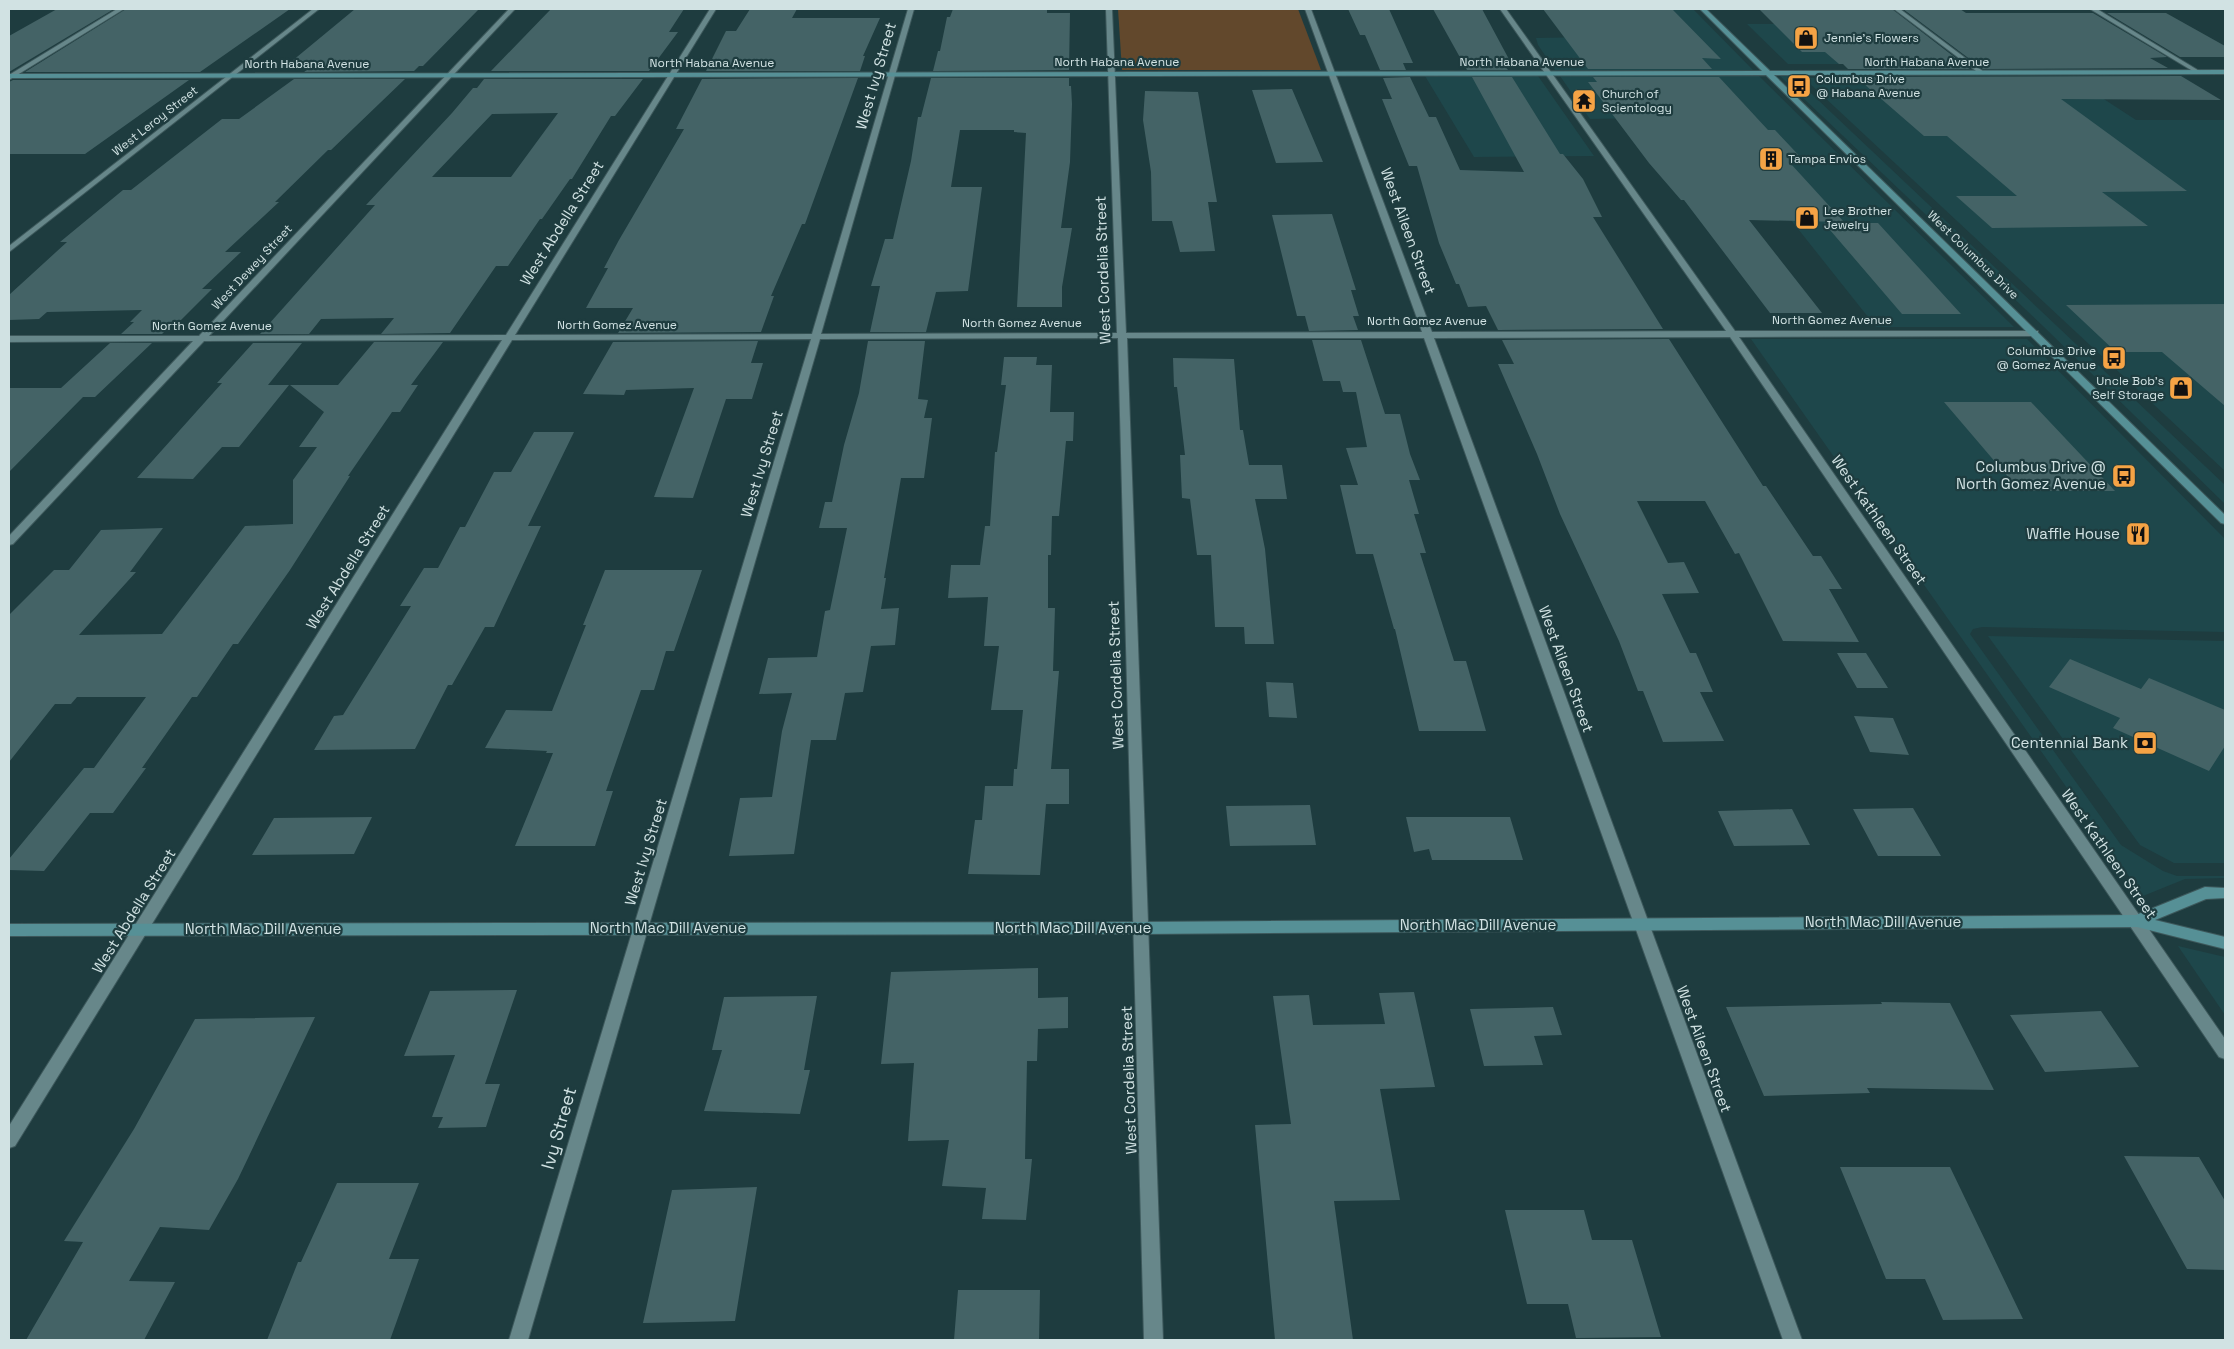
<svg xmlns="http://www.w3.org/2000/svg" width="2234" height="1349" font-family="'Space Grotesk',sans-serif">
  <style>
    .built { fill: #1e474b }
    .green { fill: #62482c }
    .building { fill: #446366; fill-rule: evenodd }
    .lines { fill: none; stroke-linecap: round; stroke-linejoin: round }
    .street-casing { stroke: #3d585b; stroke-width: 2 }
    .secondary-casing { stroke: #3d585b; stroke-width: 2 }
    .street { fill: #67878a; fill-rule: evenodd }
    .secondary { fill: #569096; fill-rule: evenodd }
    .labels { text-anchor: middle; stroke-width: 4.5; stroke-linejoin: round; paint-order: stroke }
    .far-poi-label { font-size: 12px; fill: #d1e2e3; stroke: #1e3c3f; text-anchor: start }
    .far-street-label { font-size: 12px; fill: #d1e2e3; stroke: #1e3c3f }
    .street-label { font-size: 15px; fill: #d1e2e3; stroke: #1e3c3f }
    .poi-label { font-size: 15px; fill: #d1e2e3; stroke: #1e3c3f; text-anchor: end }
    .near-street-label { font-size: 18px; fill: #d1e2e3; stroke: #1e3c3f }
  </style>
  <rect width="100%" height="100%" fill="#1e3c3f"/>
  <path class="built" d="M1627,9H1693L1753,70H1555L1538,45L1536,38L1651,36Z
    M1747,24H1820L1868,64H1788Z
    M1425,76H1538L1594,156L1474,157Z
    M1560,76H1759L2014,327H1876L1709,117L1590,119Z
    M1780,76H1802L1798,81L2225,485V504L2044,327Z
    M2070,77L2136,120H2225V471L1807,81L1809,78Z
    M1751,339H2027L2225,539V632L1982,627L1973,629L1970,634L2121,845L2163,871L2177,876H2225V878L2185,879L2143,896Z
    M1988,636L2225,641V863H2174L2140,845Z
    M2178,946L2225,957V1015Z"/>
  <path class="green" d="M1118,9H1298L1321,70H1122Z"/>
  <path class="building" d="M57,9H114L9,72V36Z
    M126,9H290L200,72H25Z
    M355,9H479L423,66H419L414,71L304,72L312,66H286Z
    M551,9H684L669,32H678L649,71H491Z
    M750,9H797L792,18H880L863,56H865L860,71H706L726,31H736Z
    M953,9H1047V13H1070L1069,70L933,71L938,51H940L947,17H950Z
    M1348,9H1389L1413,63H1403L1406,70H1380L1365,35H1360Z
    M1433,9H1482L1511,63H1503L1508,70H1467Z
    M1543,9L1673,10L1721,59L1702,58L1712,69H1588Z
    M1892,9L1970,69H1848L1843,64H1839L1825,52H1802L1760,10Z
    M1903,9H1960L1966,13H2093L2167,57L2150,58L2168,68L1983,69Z
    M2107,13H2166L2225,46V57H2180Z
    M2181,76L2221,100L2061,99L2187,191L2102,192L2148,226L1992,228L1956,196H2017L1947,136H1924L1856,77Z
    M1410,77L1429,117H1436L1460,170L1524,172L1472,77H1512L1560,154H1563L1583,179L1602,217H1593L1663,329L1498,330L1486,306L1468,307L1459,284H1456L1439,243L1417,166H1409L1382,99H1392L1383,78Z
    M1593,77H1719L1768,130H1775L1807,164H1791L1844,222L1749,220L1822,313H1770L1684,200H1681L1649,163L1588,82H1597Z
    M858,78L805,224H802L771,296H774L761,332L618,333L633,308H586L608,268H604L619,240L684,129H676L702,79Z
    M931,78H1069V86H1071L1072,104L1070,162L1061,228H1072L1062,287V307H1017L1026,133L1014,132V130H960L951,187H982L968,291L936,292L926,332H870L880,286H871L885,239H893L911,161L918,117H921Z
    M294,79H405L331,150H328L275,202H279L225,252H241L202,289H212L179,322H175L162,334H121L134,322H130L142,310L47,312L39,319L9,320V295L67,242H60L123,190H131L222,119H239Z
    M484,79H643L615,116H611L572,179H570L542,219H540L508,266H496L450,333L381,334L394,318L321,319L309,334H260L375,205H366L452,113L473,88H477ZM558,113L511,177H432L492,114Z
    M13,80H189L85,154H9V82Z
    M1292,89L1323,162L1276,163L1252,90Z
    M1145,91L1198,92L1217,202H1208L1215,251L1180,252L1172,221H1152L1151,172L1143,120Z
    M1332,214L1356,290H1351L1359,316H1353L1358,330L1309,331L1305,316H1297L1272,215Z
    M1824,223H1878L1961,314H1902Z
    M2225,304V406L2162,352H2116L2066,305Z
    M1669,339L1763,486H1766L1813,556H1821L1842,589H1829L1859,642L1783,641L1739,553L1735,554L1705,501H1637L1668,563L1684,562L1699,593L1662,594L1690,653H1696L1713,692H1700L1724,741L1663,742L1643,691H1638L1619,641L1560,514L1537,454L1498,364H1514L1502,340Z
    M1312,340H1361L1385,414H1400L1410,454L1420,480H1409L1419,514H1414L1426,553H1420L1454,661H1466L1486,731H1419L1395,629H1394L1373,554H1356L1340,485H1358L1346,448L1367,447L1356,392H1343L1340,381H1323Z
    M758,341L751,363H763L752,399H726L693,498L654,497L694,388L626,390L624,395L583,394L613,342Z
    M868,341H925L918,399L928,400L924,418H932L924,478H901L884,578H886L881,609L899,608L895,645L871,646L863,692L845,693L836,740H811L794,854L729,856L740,798L772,797L782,731L792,693L759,694L768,658L817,657L825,611L830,610L847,528H819L825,502H832L844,445L859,393Z
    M374,342H443L411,385H418L400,412H392L348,476H350L290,570L238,644H233L197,697H192L142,768H146L113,813H90L44,871L9,870V859L84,768H94L146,697H77L71,704H55L9,762V615L54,570H69L101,530L163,528L130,572H136L79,635L162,634L245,526L293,524V480L317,447H299L324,412L290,385H338Z
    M110,343H152L95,397H83L9,472V388H61Z
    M253,343H302L268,385H289L239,447H222L193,479L137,478L222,383H217Z
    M1004,357H1037L1036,365H1052L1050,412H1074L1073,441H1066L1059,516H1052L1051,555H1048V608H1055L1053,671H1059L1051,769H1069V804H1046L1040,875L968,874L975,820H982L985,786H1013L1014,769H1017L1023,710H991L999,646H984L988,597L948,598L951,565H980L985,526H990L995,452H997L1006,385H1001Z
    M1173,358L1234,359L1240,430H1243L1249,465H1282L1287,499H1255L1265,549L1274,644H1245L1244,627H1215L1211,555H1197L1190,499L1182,498L1180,455H1185L1177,387H1174Z
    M1944,402H2031L2115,491H2020Z
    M534,432H574L528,526H541L494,627H485L452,685H448L415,749L314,750L334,716L343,715L411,606H400L424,568H438L460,527H465L494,472H511Z
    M605,570H702L674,651H666L654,690H641L606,791H613L595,846H515L553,753H546L547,751L485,748L506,710L552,711L586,625H583Z
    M1837,653H1866L1888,688H1857Z
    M2070,659L2141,689L2149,678L2225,710V746L2209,771L2113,728L2120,718L2049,687Z
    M1266,682L1293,683L1297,718L1269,717Z
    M1854,716L1893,718L1909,755L1870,752Z
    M1310,805L1316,845L1230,846L1226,806Z
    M1913,808L1941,856H1878L1853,809Z
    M1792,809L1810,845L1734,846L1718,811Z
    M372,817L354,854L252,855L274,818Z
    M1406,817H1510L1523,860H1432L1429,849L1414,852Z
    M1038,968V998L1068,997V1028L1038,1029L1037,1061H1027L1025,1159H1032L1026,1220L982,1219L986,1188L942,1186L949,1140L908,1141L914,1063L881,1064L891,972Z
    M517,990L485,1084H500L486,1127L438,1128L443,1117H432L455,1055L404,1056L430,991Z
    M1414,992L1435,1087L1380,1089L1400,1200L1334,1201L1353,1340H1275L1255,1125L1291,1124L1273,996L1309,995L1313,1025L1385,1024L1379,993Z
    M817,996L804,1070H810L800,1114L704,1111L722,1050H712L724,997Z
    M1881,1002L1950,1003L1994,1090L1867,1088L1870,1093L1764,1096L1726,1007L1882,1004Z
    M1553,1007L1562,1035L1534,1036L1543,1065L1484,1066L1470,1009Z
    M2101,1011L2139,1067L2045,1072L2010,1015Z
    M315,1017L238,1179L209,1230L160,1227L129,1281L175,1282L144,1340H26L83,1242L64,1241L134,1129L195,1019Z
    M2124,1156L2199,1157L2225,1201V1270L2187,1269Z
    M1840,1167H1950L2023,1319L1943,1320L1925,1279H1886Z
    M337,1183H419L389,1259H419L390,1340H267L298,1262H301Z
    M757,1187L735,1321L643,1323L672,1190Z
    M1505,1210H1584L1592,1240H1632L1661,1337L1576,1338L1568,1304H1527Z
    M958,1290H1040L1039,1340H954Z"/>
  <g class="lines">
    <defs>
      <path id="street" d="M117,9H124L9,80V75Z
        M313,9H319L9,252V246Z
        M509,9H515L209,336L506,335L710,9H716L515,335L812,334L908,9H914L821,334L1117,333L1106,9H1112L1126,333L1422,332L1305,9H1311L1432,332L1726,331L1500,9H1506L1735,331H2038V335L2035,336L1739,337L2225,1039V1059L2219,1057L1730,337L1434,338L1802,1340H1783L1424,338H1127L1163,1340H1144L1118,338L820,339L528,1340H509L811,339L512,340L15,1146L9,1148V1126L502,340L204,341L13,544L9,545V536L193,341L9,342V336H199Z
        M1894,9H1900L1984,72V74H1980Z
        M2090,9H2097L2201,72L2196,73Z"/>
      <path id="secondary" d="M1700,9H1706L1770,71L2225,70V74L1774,75L2225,515V524L2221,523L1766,75L9,78V74L1762,71Z
        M2205,887L2225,888V898L2206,899L2155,920L2225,937V949L2137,927L1140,934L9,936V924L1140,922L2136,915Z"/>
    </defs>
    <use href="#street" class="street-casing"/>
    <use href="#secondary" class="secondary-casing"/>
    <use href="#street" class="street"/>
    <use href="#secondary" class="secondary"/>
  </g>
  <defs>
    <symbol id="shop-square" viewBox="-11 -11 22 22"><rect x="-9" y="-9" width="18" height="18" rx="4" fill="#f5a345" stroke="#1e3c3f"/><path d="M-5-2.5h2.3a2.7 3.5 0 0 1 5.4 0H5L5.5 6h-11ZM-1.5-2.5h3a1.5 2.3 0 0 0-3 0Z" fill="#111"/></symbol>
    <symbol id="bus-square" viewBox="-11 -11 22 22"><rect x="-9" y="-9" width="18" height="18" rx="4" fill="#f5a345" stroke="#1e3c3f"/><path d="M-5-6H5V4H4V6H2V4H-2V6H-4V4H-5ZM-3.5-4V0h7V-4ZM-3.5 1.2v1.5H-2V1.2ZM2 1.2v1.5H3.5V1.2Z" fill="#111"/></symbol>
    <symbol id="temple-square" viewBox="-11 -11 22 22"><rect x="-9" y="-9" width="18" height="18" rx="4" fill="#f5a345" stroke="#1e3c3f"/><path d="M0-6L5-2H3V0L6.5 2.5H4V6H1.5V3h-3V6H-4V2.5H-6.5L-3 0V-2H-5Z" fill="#111"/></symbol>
    <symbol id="building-square" viewBox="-11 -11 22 22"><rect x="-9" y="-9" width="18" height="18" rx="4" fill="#f5a345" stroke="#1e3c3f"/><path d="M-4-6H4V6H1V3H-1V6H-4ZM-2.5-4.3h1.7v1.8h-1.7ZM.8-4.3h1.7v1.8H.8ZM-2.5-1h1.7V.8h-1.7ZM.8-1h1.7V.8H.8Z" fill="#111"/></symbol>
    <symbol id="restaurant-square" viewBox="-11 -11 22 22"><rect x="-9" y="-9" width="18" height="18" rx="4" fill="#f5a345" stroke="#1e3c3f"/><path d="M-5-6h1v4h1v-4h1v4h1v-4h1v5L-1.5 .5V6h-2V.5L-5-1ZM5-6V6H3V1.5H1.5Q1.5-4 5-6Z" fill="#111"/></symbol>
    <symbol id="bank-square" viewBox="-11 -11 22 22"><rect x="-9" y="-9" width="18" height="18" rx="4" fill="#f5a345" stroke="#1e3c3f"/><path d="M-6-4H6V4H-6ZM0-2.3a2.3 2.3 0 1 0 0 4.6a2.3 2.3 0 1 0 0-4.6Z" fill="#111"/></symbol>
  </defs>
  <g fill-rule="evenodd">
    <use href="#shop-square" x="1792" y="24" width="28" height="28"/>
    <use href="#bus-square" x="1785" y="72" width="28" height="28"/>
    <use href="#temple-square" x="1570" y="87" width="28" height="28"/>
    <use href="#building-square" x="1757" y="145" width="28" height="28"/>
    <use href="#shop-square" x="1793" y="204" width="28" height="28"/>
    <use href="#bus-square" x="2100" y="344" width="28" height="28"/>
    <use href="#shop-square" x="2167" y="374" width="28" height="28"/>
    <use href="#bus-square" x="2110" y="462" width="28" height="28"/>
    <use href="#restaurant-square" x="2124" y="520" width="28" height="28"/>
    <use href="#bank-square" x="2131" y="729" width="28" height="28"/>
  </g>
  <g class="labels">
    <g class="far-poi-label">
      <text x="1824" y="42">Jennie's Flowers</text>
      <text x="1816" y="83">Columbus Drive<tspan x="1816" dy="14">@ Habana Avenue</tspan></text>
      <text x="1602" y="98">Church of<tspan x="1602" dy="14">Scientology</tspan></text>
      <text x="1788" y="163">Tampa Envios</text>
      <text x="1824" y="215">Lee Brother<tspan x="1824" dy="14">Jewelry</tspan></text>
      <text x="2096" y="355" text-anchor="end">Columbus Drive<tspan x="2096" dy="14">@ Gomez Avenue</tspan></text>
      <text x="2164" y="385" text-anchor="end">Uncle Bob's<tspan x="2164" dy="14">Self Storage</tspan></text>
    </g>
    <g class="far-street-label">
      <text x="1117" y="66">North Habana Avenue</text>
      <text x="1522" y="66">North Habana Avenue</text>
      <text x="1927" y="66">North Habana Avenue</text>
      <text x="712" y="67">North Habana Avenue</text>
      <text x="307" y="68">North Habana Avenue</text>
      <text transform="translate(155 121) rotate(-38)" y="4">West Leroy Street</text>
      <text transform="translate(1973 255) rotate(44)" y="4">West Columbus Drive</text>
      <text transform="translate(252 267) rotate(-47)" y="4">West Dewey Street</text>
      <text x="1832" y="324">North Gomez Avenue</text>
      <text x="1427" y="325">North Gomez Avenue</text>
      <text x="1022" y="327">North Gomez Avenue</text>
      <text x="617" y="329">North Gomez Avenue</text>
      <text x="212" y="330">North Gomez Avenue</text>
    </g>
    <g class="street-label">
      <text transform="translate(876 76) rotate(-74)" y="5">West Ivy Street</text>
      <text transform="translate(562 223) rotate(-58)" y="5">West Abdella Street</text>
      <text transform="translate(1408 231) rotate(70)" y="5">West Aileen Street</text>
      <text transform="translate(1103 270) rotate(-92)" y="5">West Cordelia Street</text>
      <text transform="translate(762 464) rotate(-73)" y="5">West Ivy Street</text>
      <text transform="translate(1879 520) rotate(55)" y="5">West Kathleen Street</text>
      <text transform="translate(348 567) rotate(-58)" y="5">West Abdella Street</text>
      <text transform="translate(1566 669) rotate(70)" y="5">West Aileen Street</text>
      <text transform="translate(1116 675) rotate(-92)" y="5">West Cordelia Street</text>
      <text transform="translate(646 852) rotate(-73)" y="5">West Ivy Street</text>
      <text transform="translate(2109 854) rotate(55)" y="5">West Kathleen Street</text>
      <text transform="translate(134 911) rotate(-58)" y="5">West Abdella Street</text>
      <text x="1883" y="927">North Mac Dill Avenue</text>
      <text x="1478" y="930">North Mac Dill Avenue</text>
      <text x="668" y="933">North Mac Dill Avenue</text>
      <text x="1073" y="933">North Mac Dill Avenue</text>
      <text x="263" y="934">North Mac Dill Avenue</text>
      <text transform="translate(1704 1049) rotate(70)" y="5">West Aileen Street</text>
      <text transform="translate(1129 1080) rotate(-92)" y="5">West Cordelia Street</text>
    </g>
    <g class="poi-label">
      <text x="2106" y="472">Columbus Drive @<tspan x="2106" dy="17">North Gomez Avenue</tspan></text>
      <text x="2120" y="539">Waffle House</text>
      <text x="2128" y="748">Centennial Bank</text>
    </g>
    <g class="near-street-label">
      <text transform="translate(559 1128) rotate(-74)" y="6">Ivy Street</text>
    </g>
  </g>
  <rect width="2234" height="1349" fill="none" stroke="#d1e2e3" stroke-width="20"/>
</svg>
